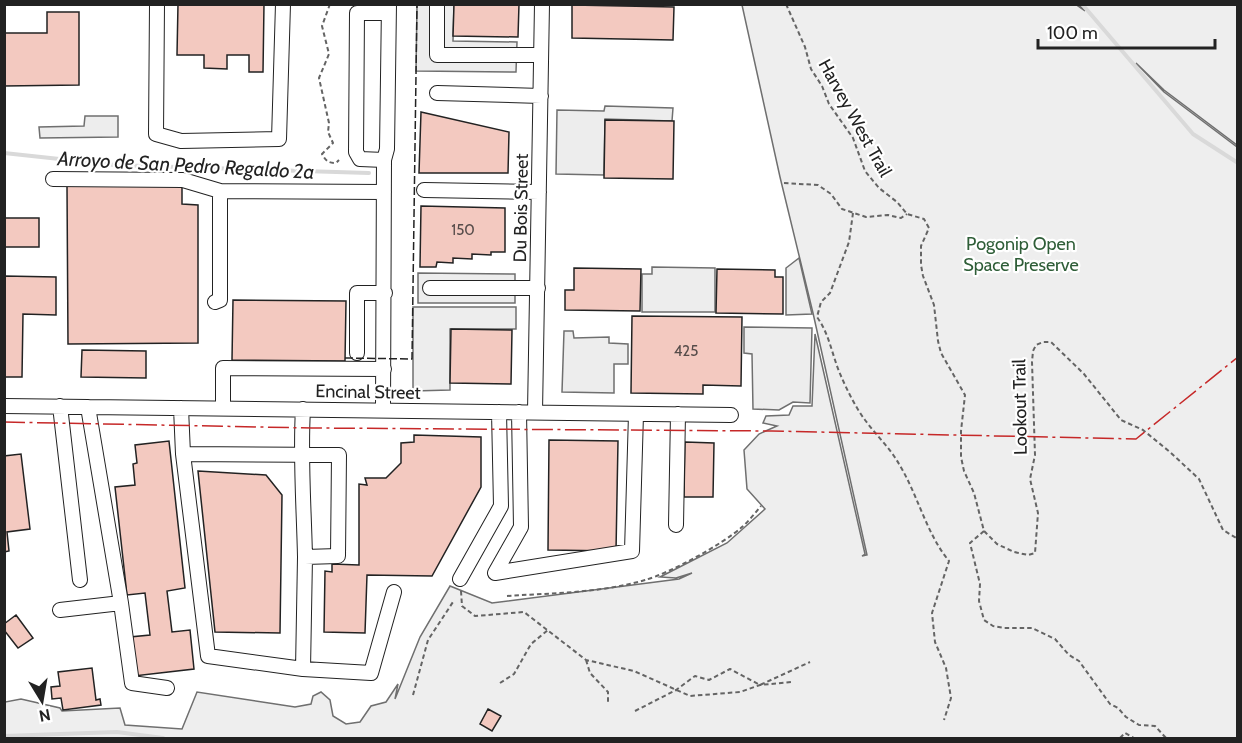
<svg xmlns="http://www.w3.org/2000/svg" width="1242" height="743" font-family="Cabin,sans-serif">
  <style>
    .green { fill: #eee; stroke: #6f6f6f; stroke-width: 1.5 }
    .parking { fill: #ededed; stroke: #6f6f6f; stroke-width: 1.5 }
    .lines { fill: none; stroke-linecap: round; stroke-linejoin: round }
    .stream { stroke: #d9d9d9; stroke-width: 4 }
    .building { fill: #f3c9c0; stroke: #222; stroke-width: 1.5 }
    .minor-casing { stroke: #222; stroke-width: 16 }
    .path { stroke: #646464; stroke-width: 2; stroke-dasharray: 4.5 3; stroke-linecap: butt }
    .minor { stroke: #fff; stroke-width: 14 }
    .fence { stroke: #222; stroke-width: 1.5; stroke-dasharray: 8 3; stroke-linecap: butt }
    .power { stroke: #c62828; stroke-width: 1.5; stroke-dasharray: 21 4.5 3 4.5; stroke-linecap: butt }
    .labels { text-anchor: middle; stroke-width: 4.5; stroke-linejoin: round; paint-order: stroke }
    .number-label { font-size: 15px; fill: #564c4a }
    .street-label { font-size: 18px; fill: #222; stroke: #fff }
    .park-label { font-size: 18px; fill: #2f5e38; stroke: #fff }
    .water-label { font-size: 20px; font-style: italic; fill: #222; stroke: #fff }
  </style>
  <rect width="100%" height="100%" fill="#fff"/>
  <path class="green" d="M1075,4L1085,11L1079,5H1237V145L1164,90L1136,63L1164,92L1237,147V738H5V702L21,699L60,708L62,711L120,708L125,725L182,729L197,692L295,707L311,704L313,696L321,692L330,700L333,716L346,724L360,722L371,706L386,702L398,684L395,699L420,637L450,586L492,603L679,579L692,573L676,578L660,577L727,543L765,509L747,489L744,450L759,434L777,426L763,423L766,416L789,415L793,406H812L815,334L865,554L862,556L867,555L813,313L780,177L742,5Z"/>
  <path class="parking" d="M417,5H454L453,41L517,42L516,72L416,71Z
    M605,106L673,108L672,121L605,119L604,175L556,174L557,110L604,111Z
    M85,116H118V137L40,138L39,127L84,126Z
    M799,258L812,314L786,315V268Z
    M652,267L715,268V312H642V274H652Z
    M418,273L515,274V303H418Z
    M413,307H516V329H450V390L413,391Z
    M744,327L812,328L810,403L793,402L779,410L753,409L752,354L744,353Z
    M564,331H573L574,338L609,337V343L628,344V364H614V393L562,392Z"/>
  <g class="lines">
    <path class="stream" d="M1082,4L1193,134L1238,163
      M4,153L115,165L369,173
      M4,736L117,732L163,738"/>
  </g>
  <path class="building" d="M178,4H264L263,72H249V55H227V69L204,68V55H177Z
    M454,4H519L518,37L453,36Z
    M572,5L674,7L673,40L572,38Z
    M47,12H79V85L4,86V33H47Z
    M421,112L509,132L508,173H419Z
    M605,120L674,121L673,179L604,178Z
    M67,186H182V204L198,205V343L68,344Z
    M421,206L505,208V252H491V255L472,254V259L453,258V263L437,262L436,267H420Z
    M4,218H39V247H4Z
    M574,268L641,269L640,311L565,310V290H574Z
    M717,269L775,270V277H783V314L716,313Z
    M4,276L56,277V315L23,314L22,377H4Z
    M233,300L346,301L345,361L232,360Z
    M632,316L742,317L741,386L703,385V394L631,393Z
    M451,329L512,330L511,384L450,383Z
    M82,350L146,351V378L81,377Z
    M414,435L481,437V487L432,576L367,575L365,633L324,632L325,571L332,572V564L359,565V484L367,485L365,478H386L401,463V443L414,442Z
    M549,440L618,441L616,551L548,550Z
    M169,441L185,588L167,591L172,632L190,630L194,669L134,676L130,637L150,635L145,593L127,595L115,487L135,485L133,464L137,463L135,445Z
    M685,442L714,443L713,497H684Z
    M21,454L30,529L7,532L9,551L4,552V456Z
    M198,471L266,475L282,495L280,633L215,632Z
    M16,615L33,638L18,648L4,630V624Z
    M92,668L96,700L100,699L101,705L63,710L61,698L52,699L51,687L60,686L58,672Z
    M488,709L501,716L492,731L480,724Z"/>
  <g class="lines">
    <defs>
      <path id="minor" d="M157,4L156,134L181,141L279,139L283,4
        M437,4V55H541
        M388,13H357L356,152L360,159L384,160L387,149L389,4
        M437,93L541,96
        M53,179L183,180L220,191L384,192
        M424,190L539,192
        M430,288H538
        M215,302L220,300V191
        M357,353V293H385
        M4,406L731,415
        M60,406L80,580
        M88,407L121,603
        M181,408L183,454
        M223,408V368L384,369
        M303,409C300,458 304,508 305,557L338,556L339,455L183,454L208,656L303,669
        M383,410L384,160
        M519,412L521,527L495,573L632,551L636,414
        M535,412L542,4
        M676,525L678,414
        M305,557L303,669L371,673L394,592
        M460,579L501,506L499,412
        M60,610L121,603L132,683L167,688"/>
    </defs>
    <use href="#minor" class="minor-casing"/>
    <path class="path" d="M330,4L322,26L329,54L319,78L329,123L328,132L333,143L322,154C326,161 328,163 336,163L339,160
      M786,4L805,47L811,69L822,86L829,104L853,138L865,171L879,188L897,202L907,214L924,219L929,228L921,246V265L923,276L934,305L938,341L941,353L965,395L961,431V457L964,471L974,493L984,531L997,544L1014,552L1028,555L1035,553L1038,513L1030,479L1035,455L1032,362L1033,351L1036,345L1043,342H1051L1084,374L1121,420L1143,430L1170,452L1199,479L1223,530L1238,539
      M784,183L818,185L831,194L842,209L866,217L888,215L901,218L907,214
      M853,213L849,242L830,293L821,302L817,317C830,335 832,356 841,376C847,390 856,408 865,420C876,435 890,448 899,464C918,495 926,533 949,561L932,613L935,642L946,668L951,698L944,720
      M984,531L970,543L980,584L979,601L984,620L993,626L1004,628H1032L1055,639L1069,655L1079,661L1110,704L1118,708L1126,717L1139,725L1155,726L1166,738
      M461,591L462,606L475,616L524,612L586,660L634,671L690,696L740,692L760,685L791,682
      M507,596C553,593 601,593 645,580C670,573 723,544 742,527C749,521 755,513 761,506
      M586,660L590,673L608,692V703
      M500,683L514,674L531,644L548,630
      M413,695L428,640L453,602
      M635,711L676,690L695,676L709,680L730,669L760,685L810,662
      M1120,738L1125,733L1134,738"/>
    <use href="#minor" class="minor"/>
    <path class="fence" d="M345,358L412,359L417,4"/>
    <path class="power" d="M4,422L312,428L772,431L1136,439L1238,357"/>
  </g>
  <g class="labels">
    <g class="number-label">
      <text x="463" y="235">150</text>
      <text x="686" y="356">425</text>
    </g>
    <g class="street-label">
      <text transform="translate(855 118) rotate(61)" y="6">Harvey West Trail</text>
      <text transform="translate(521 208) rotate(-89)" y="6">Du Bois Street</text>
      <text transform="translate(368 392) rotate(1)" y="6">Encinal Street</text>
      <text transform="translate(1020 407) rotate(-91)" y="6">Lookout Trail</text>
    </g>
    <g class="park-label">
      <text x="1021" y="250">Pogonip Open<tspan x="1021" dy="21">Space Preserve</tspan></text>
    </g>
    <g class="water-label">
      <text transform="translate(186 165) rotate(3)" y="7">Arroyo de San Pedro Regaldo 2a</text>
    </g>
  </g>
  <rect width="1242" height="743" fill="none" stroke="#222222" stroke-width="12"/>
  <g transform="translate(42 701) rotate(169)" stroke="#ffffff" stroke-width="4.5" paint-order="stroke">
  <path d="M0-4.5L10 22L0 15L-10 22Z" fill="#222222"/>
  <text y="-9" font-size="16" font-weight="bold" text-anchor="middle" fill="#222222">N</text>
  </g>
  <path d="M1038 39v9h177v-9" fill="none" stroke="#222222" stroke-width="3"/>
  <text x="1047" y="39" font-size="18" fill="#222222" stroke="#ffffff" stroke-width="4.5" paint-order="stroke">100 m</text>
</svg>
